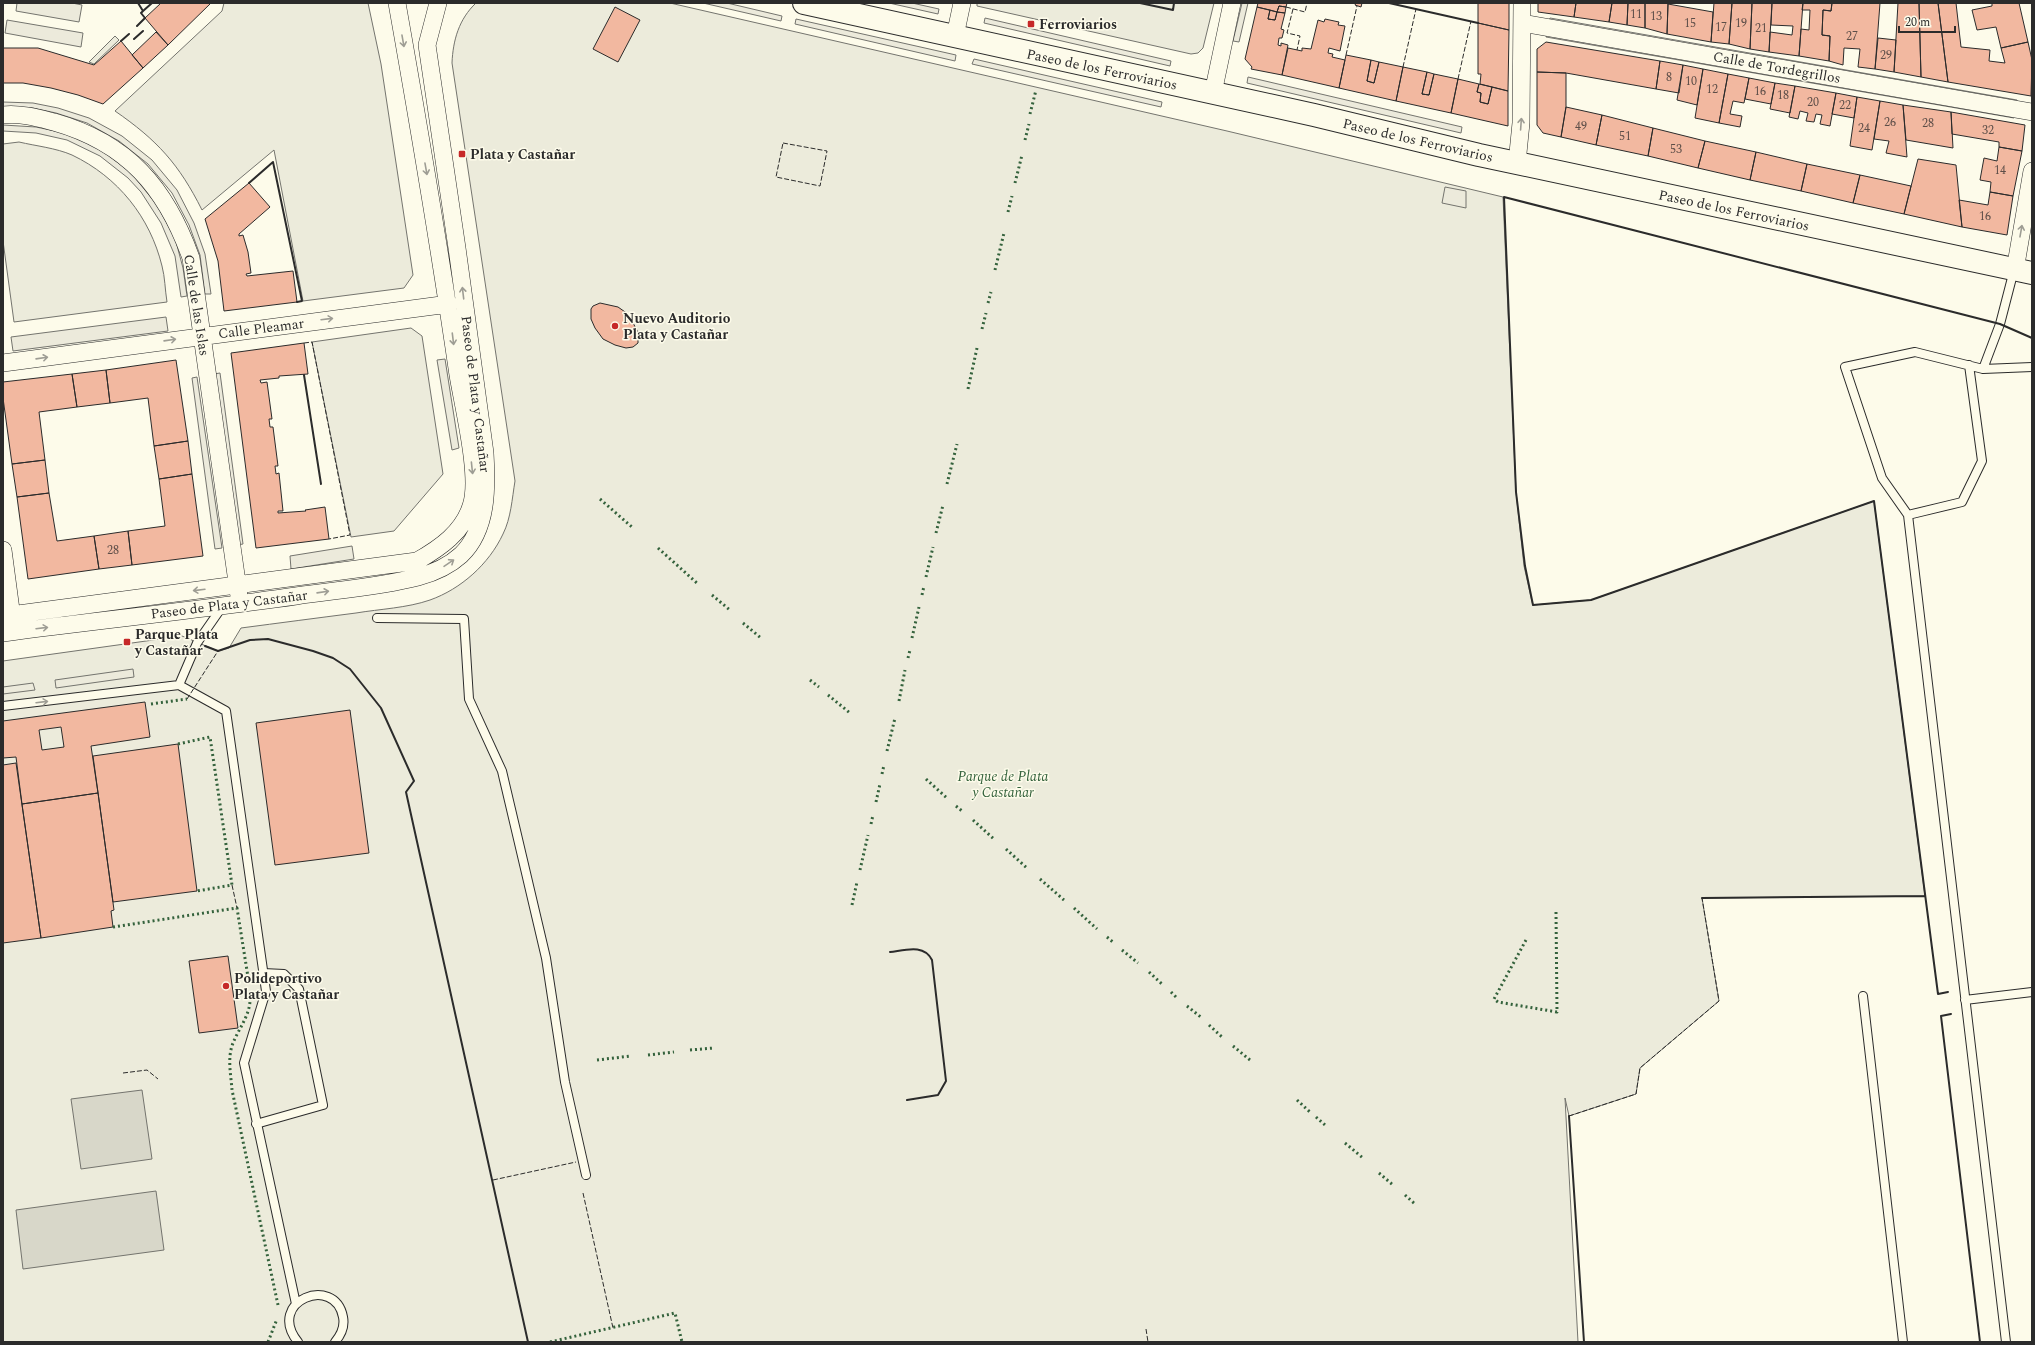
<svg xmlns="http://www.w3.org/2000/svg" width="2035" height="1345" font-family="Spectral,serif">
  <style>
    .green { fill: #ecebdb; stroke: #74746e }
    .parking { fill: #eceadb; stroke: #74746e }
    .water { fill: #d8d7c9; stroke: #74746e }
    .building { fill: #f2b8a0; stroke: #2b2b2b; fill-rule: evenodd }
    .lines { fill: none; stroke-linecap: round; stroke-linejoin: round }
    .lane-casing { stroke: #2b2b2b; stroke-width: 10 }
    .street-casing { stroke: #2b2b2b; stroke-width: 18 }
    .secondary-casing { stroke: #2b2b2b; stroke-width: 24 }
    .lane { stroke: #fdfbea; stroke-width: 8 }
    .street { stroke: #fdfbea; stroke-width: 17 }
    .secondary { stroke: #fdfbea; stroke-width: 22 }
    .hedge { stroke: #34623c; stroke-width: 3; stroke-dasharray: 2 3; stroke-linecap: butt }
    .fence { stroke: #2b2b2b; stroke-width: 1; stroke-dasharray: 5 2; stroke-linecap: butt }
    .wall { stroke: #2b2b2b; stroke-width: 2 }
    .oneway { stroke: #9e9d94 }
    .poi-dot { fill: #c62828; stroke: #fdfbea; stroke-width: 1.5 }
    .labels { text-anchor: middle; stroke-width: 3; stroke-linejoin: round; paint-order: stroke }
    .number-label { font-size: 12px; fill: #5d4e48 }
    .poi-label { font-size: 14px; font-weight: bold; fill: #2b2b2b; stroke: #fdfbea; text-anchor: start }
    .street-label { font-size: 14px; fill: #2b2b2b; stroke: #fdfbea }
    .park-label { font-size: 14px; font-style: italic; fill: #34623c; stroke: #fdfbea }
  </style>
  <rect width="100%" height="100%" fill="#fdfbea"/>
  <path class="green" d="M224,3H368L381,64L413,275L404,288L303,301L274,150L202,210C179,164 157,140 115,111L222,11Z
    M476,3H670L1227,131L1503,197L1516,492L1524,566L1533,606V605L1591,600L1874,501L1925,896L1702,898L1719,1001L1640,1068L1636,1094L1569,1116L1565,1098L1578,1342H3V661L182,636L218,651L229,648L241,628C279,623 317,618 356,613C380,609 407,608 430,600C461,589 489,564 503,534C511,518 512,499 515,481L452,63C453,40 459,19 476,3Z
    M977,3H1214L1203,48L1198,53L1191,54L977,6Z
    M115,36L119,40L94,64L89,62Z
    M19,142C36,146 56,148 72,155C118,177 150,217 162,266C165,277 165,290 167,302L14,322L3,241V144Z
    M411,328L422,336L443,474L394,531L351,537L312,342Z"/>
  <path class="parking" d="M17,3H72L82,5L79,22L16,11Z
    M703,3H727L782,16L781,21Z
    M889,3H912L939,9L938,14Z
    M1242,3H1248L1239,42L1233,41Z
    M985,18L1171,61L1170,66L984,23Z
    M1550,18L2017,100V105L1548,24Z
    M796,19L956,55L955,61L795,24Z
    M7,20L83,33L81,47L5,33Z
    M1547,32L2016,113L2014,118L1546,37Z
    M974,59L1162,102L1161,107L972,64Z
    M1248,77L1462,127L1461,133L1247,83Z
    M3,102L33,103L58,108L89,118L122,136L152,160L177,190L194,223L205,254L211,294H205L200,255L189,225L172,193L148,164L119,141L87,123L56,113L33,108L3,107Z
    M3,125L36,127L69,134L103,151L132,174L157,205L175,238L183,268L187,296L181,297L175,256L161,223L141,192L128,178L100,156L67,140L36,133L3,131Z
    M1445,187L1466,191V208L1442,203Z
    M166,317L168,331L13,351L11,337Z
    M445,359L459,448L452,450L437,360Z
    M220,373L243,544L237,545L214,374Z
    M197,377L222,548L215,549L192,378Z
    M352,546L354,559L291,569L290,556Z
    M133,669L134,677L56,688L55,680Z
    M33,683L35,690L3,694V687Z"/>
  <path class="water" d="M142,1090L152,1159L81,1169L71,1099Z
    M156,1191L164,1250L23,1269L16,1210Z"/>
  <path class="building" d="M161,3H211L168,45L145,18Z
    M1258,3H1287L1286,7L1279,6L1277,12L1257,7Z
    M1356,3H1362L1361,7L1355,5Z
    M1478,3H1509V30L1478,23Z
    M1538,3H1576L1574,17L1538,12Z
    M1576,3H1612L1609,22L1574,17Z
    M1612,3H1628L1627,25L1609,22Z
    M1628,3H1645V28L1627,25Z
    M1645,3H1668L1667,34L1645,28Z
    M1714,3H1732L1729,44L1711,42Z
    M1732,3H1752L1750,49L1729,44Z
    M1752,3H1772L1769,52L1750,49Z
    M1772,3H1803L1799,56L1769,52L1770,32L1792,35L1793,26L1771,25Z
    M1803,3H1832L1831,11L1823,10L1822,35L1830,36L1829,61L1799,56L1801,29L1809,30L1810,10H1802Z
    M1832,3H1880L1875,69L1858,67L1860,49L1844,48L1843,65L1829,61L1830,36L1822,35L1823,10L1831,11Z
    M1898,3H1919L1921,77L1894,72Z
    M1919,3H1938L1948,82L1921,77Z
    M1938,3H1956L1961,47L1990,50L1989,61L2005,63L2001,48L2028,42L2032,60L2031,96L1948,82Z
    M1992,3H2019L2028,42L2001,48L1996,27L1977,30L1972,10L1992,6Z
    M1668,4L1713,12L1711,42L1667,34Z
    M1279,6L1286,7L1285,13L1277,12Z
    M615,7L640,20L618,62L593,49Z
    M1257,7L1270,10L1268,19L1275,20L1277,12L1285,13L1281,29L1284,30L1282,38H1279L1278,45L1281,46V43L1288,45L1282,75L1251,69L1252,67L1245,59Z
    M1270,10L1277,12L1275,20L1268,19Z
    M1325,19L1339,22L1338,25L1345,26L1340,51L1329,48L1328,53L1333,54L1332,57L1345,60L1339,88L1282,75L1288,48L1302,51V48L1311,49L1318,20L1324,22Z
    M1478,23L1509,30L1508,91L1480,84L1481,74H1478Z
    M156,32L168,45L143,68L132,55Z
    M1878,38L1896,40L1894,72L1875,69Z
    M121,41L143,68L103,104L78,95L51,88L23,83H3V48H38L94,65Z
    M1546,42L1660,61L1656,89L1566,73L1537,72V49Z
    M1346,55L1371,60L1367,81L1374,83L1379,62L1403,67L1396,101L1339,88Z
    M1371,60L1379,62L1374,83L1367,81Z
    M1660,61L1683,65L1679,93L1656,89Z
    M1683,65L1703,69L1697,105L1677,100Z
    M1403,67L1427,72L1422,94L1429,95L1434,74L1458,79L1451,113L1396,101Z
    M1703,69L1728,74L1719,123L1695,118Z
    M1427,72L1434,74L1429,95L1422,94Z
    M1537,72L1566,73V107L1561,137L1543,133L1537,125Z
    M1728,74L1749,78L1744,103L1733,101L1730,114L1742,116L1740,127L1719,123Z
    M1749,78L1775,83L1771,104L1745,99Z
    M1458,79L1479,84L1477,92L1481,93L1480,102L1488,104L1492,87L1508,91V126L1451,113Z
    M1775,83L1795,86L1790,113L1770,109Z
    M1479,84L1492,87L1488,104L1480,102L1481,93L1477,92Z
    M1795,86L1836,93L1830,126L1820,124L1822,115L1816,114L1814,122L1806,121L1808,113L1800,111L1798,119L1789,117Z
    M1836,93L1857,97L1854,118L1832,114Z
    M1857,97L1880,101L1872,150L1850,146Z
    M1880,101L1903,105L1907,157L1886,153L1889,141L1874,139Z
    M1903,105L1951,112L1953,148L1906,140Z
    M1566,107L1602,115L1596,145L1561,137Z
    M1951,112L2025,125L2022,151L1999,147V142L1952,134Z
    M1602,115L1653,128L1648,156L1596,145Z
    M1653,128L1705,141L1698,168L1648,156Z
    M1705,141L1756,152L1750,180L1698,168Z
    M1999,147L2022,151L2013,196L1990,192L1991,182L1980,180L1984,158L1997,161Z
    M1756,152L1807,164L1801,191L1750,180Z
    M1918,159L1956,165L1962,227L1904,214Z
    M1807,164L1860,175L1853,203L1801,191Z
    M1860,175L1911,186L1904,214L1853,203Z
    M249,183L270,207L239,234V236L243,235L248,252L251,273L246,274L247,276L293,271L297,302L224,311L218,261L205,219Z
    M1990,192L2013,196L2007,235L1962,227L1959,200L1988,205Z
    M600,303L618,307L628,314L638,332V343L633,347L626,348L615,345L603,339L595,328L591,319V309L593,306Z
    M304,343L308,374L279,376V378L260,380L261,383L267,382L272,419H269L270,427H273L278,466H275L276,474L279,473L283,511H278V513L306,511L305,510L325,507L329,539L256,548L231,353Z
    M176,360L188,441L154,446L148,398L110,403L106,370Z
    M106,370L110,403L77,407L72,374Z
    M72,374L77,407L39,412L45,460L12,464L3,398V382Z
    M188,441L192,474L159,479L154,446Z
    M45,460L49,493L17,497L12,464Z
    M192,474L203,556L132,565L128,531L165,526L159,479Z
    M49,493L57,541L94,536L99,569L28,579L17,497Z
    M128,531L132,565L99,569L94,536Z
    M145,702L150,737L91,746L98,793L22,804L16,757L3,758V721ZM61,727L64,747L42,750L39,730Z
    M350,710L369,853L275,865L256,723Z
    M178,744L197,891L113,902L93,756Z
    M16,763L41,938L3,943V765Z
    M98,793L114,910L111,911L113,927L41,938L22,804Z
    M228,956L238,1028L199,1033L189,961Z"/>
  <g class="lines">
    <defs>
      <path id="lane" d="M2014,270L2000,324L1983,369L2032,367
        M1983,369L1915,352L1845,367L1882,478L1908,515L2006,1342
        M1908,515L1962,502L1982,461L1969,365
        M377,618L464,619L469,699L502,771L546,958L565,1082L586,1175
        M179,685L197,643L222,607
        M3,706L179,685L226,711L266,991L244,1063L296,1304
        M1863,996L1903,1342
        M1965,1000L2032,992
        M256,1124L323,1105L299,989L284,974L263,973
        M298,1342C265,1301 335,1274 343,1317C345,1327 341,1335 335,1342"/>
      <path id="street" d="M1522,23L2032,112
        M955,36L962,3
        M1213,93L1232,3
        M3,115C20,113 38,118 54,122C128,143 166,188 191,258L239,596
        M1517,163L1521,123L1522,3
        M2015,270L2032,171
        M3,363L449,304
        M3,550L13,625
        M3,616L417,561C440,548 463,532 471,506C481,478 463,406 458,375C440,251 419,127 397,3
        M3,633C101,620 199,610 296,596C337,590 379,587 418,577C433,573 450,565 461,555C488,529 487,487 485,453L457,248L427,45L438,3"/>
      <path id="secondary" d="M804,3L1314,115L1479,155L2032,273"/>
    </defs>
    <use href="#lane" class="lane-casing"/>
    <use href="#street" class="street-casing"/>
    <use href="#secondary" class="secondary-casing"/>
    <use href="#lane" class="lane"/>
    <use href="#street" class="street"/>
    <use href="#secondary" class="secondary"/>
    <path class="hedge" d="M1030,114L1036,90
      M1025,140L1029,124
      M1015,183L1022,155
      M1008,212L1012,196
      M995,270L1004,233
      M988,303L991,292
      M982,329L986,313
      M968,389L977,348
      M947,484L957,444
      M600,499L633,528
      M936,533L943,505
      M658,548L698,584
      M926,577L933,547
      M712,595L731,611
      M922,595L924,586
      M743,623L761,638
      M912,638L919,607
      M908,658L910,650
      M810,680L819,687
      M828,695L850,713
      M899,701L905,670
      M151,704L187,699
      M178,744L210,737L232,885L197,891
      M887,751L895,718
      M882,774L884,765
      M926,779L948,799
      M876,802L880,784
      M956,806L962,811
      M973,820L995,840
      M871,824L873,815
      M1006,849L1028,869
      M860,870L868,835
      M1040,879L1064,900
      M852,905L857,882
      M1074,908L1097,929
      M113,927L237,908L248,977
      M1107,937L1114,943
      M1526,940L1494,999L1498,1002L1557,1012L1556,912
      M1122,950L1138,963
      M1149,972L1163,985
      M1171,992L1176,997
      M250,997C251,1014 239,1028 233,1043C227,1058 231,1075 232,1090L278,1305
      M1187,1006L1202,1018
      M1209,1025L1222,1037
      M1233,1046L1250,1060
      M690,1050L714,1048
      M648,1055L674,1052
      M597,1060L631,1056
      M1297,1100L1311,1113
      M1316,1117L1325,1125
      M1345,1143L1363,1158
      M1379,1173L1393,1185
      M1405,1195L1415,1204
      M268,1342L277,1319
      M550,1342L675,1313L682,1342"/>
    <path class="fence" d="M1396,4V3
      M1286,7L1305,12L1307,3
      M1293,9L1287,33L1300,36L1297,50
      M1346,55L1357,6
      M1403,67L1416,9
      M1458,79L1471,21
      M783,143L827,151L820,186L776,177Z
      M304,343L312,342L350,535L329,539
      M187,699L218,651
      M232,885L237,908
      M123,1073L147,1070L158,1079
      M1569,1116L1636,1094L1640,1068L1719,1001L1702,898
      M493,1180L576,1162
      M583,1193L613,1328
      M1146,1329L1148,1342"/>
    <path class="wall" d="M1140,3L1173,10L1174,3
      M1389,3L1478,23
      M143,11L152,3
      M137,26L145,18L141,13L143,11L138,3
      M134,39L143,31
      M121,41L129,34
      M249,183L273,162L302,301L297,302
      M304,375L321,484
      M205,646L218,651L250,640L268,639L313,651L333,658L350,669L381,708L414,781L406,792L528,1342
      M1702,898L1925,896
      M890,952C906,950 924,944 932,960L946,1081L938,1095L907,1100
      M1948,992L1938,994L1874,501L1591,600L1533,605L1525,566L1516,492L1504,197L2000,324L2032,338
      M1951,1014L1941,1016L1980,1342
      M1569,1116L1584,1342"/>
  </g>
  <defs><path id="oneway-shaft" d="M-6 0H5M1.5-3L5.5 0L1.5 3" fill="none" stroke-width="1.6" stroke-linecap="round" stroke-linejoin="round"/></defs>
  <g class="oneway">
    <use href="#oneway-shaft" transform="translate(403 41) rotate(80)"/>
    <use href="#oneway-shaft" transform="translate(1521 124) rotate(-86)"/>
    <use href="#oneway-shaft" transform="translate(426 169) rotate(80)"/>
    <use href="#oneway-shaft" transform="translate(2021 231) rotate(-80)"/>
    <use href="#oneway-shaft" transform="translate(463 293) rotate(-97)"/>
    <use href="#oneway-shaft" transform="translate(327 319) rotate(-7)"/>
    <use href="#oneway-shaft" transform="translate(453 339) rotate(83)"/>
    <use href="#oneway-shaft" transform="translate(170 340) rotate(-8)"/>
    <use href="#oneway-shaft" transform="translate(42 358) rotate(-8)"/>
    <use href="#oneway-shaft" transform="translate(472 468) rotate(84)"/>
    <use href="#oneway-shaft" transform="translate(449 563) rotate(-34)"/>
    <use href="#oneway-shaft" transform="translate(199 590) rotate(173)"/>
    <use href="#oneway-shaft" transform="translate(323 592) rotate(-8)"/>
    <use href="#oneway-shaft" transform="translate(42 628) rotate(-7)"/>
    <use href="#oneway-shaft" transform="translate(42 702) rotate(-7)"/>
  </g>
  <g class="poi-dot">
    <rect x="1027" y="20" width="8" height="8" rx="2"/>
    <rect x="458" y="150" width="8" height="8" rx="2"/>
    <circle cx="615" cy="326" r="4"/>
    <rect x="123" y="638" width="8" height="8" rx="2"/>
    <circle cx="226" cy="986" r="4"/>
  </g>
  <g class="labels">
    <g class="number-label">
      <text x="1636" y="18">11</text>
      <text x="1656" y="20">13</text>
      <text x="1690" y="27">15</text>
      <text x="1741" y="27">19</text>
      <text x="1721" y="31">17</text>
      <text x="1761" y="32">21</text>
      <text x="1852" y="40">27</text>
      <text x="1886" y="59">29</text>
      <text x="1669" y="81">8</text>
      <text x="1691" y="85">10</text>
      <text x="1712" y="93">12</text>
      <text x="1760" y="95">16</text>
      <text x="1783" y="99">18</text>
      <text x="1813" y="106">20</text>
      <text x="1845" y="109">22</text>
      <text x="1890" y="126">26</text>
      <text x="1928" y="127">28</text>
      <text x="1581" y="130">49</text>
      <text x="1864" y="132">24</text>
      <text x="1988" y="134">32</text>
      <text x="1625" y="140">51</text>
      <text x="1676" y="153">53</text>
      <text x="2000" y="174">14</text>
      <text x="1985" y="220">16</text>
      <text x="113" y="554">28</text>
    </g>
    <g class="poi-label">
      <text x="1039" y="29">Ferroviarios</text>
      <text x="470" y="159">Plata y Castañar</text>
      <text x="623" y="323">Nuevo Auditorio<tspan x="623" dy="16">Plata y Castañar</tspan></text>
      <text x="135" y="639">Parque Plata<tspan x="135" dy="16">y Castañar</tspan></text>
      <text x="234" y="983">Polideportivo<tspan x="234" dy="16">Plata y Castañar</tspan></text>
    </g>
    <g class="street-label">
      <text transform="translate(1777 67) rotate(10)" y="5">Calle de Tordegrillos</text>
      <text transform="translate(1102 69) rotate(12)" y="5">Paseo de los Ferroviarios</text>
      <text transform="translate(1418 140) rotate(13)" y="5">Paseo de los Ferroviarios</text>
      <text transform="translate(1734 210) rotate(12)" y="5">Paseo de los Ferroviarios</text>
      <text transform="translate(197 305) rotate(81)" y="5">Calle de las Islas</text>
      <text transform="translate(261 328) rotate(-7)" y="5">Calle Pleamar</text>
      <text transform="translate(476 394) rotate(83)" y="5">Paseo de Plata y Castañar</text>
      <text transform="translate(229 604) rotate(-7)" y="5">Paseo de Plata y Castañar</text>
    </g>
    <g class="park-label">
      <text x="1003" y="781">Parque de Plata<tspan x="1003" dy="16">y Castañar</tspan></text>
    </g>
  </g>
  <rect width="2035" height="1345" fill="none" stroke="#2b2b2b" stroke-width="8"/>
  <path d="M1899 26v6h56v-6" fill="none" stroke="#2b2b2b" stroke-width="2"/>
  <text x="1905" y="26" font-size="12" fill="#2b2b2b" stroke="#fdfbea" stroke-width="3" paint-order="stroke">20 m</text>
</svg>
